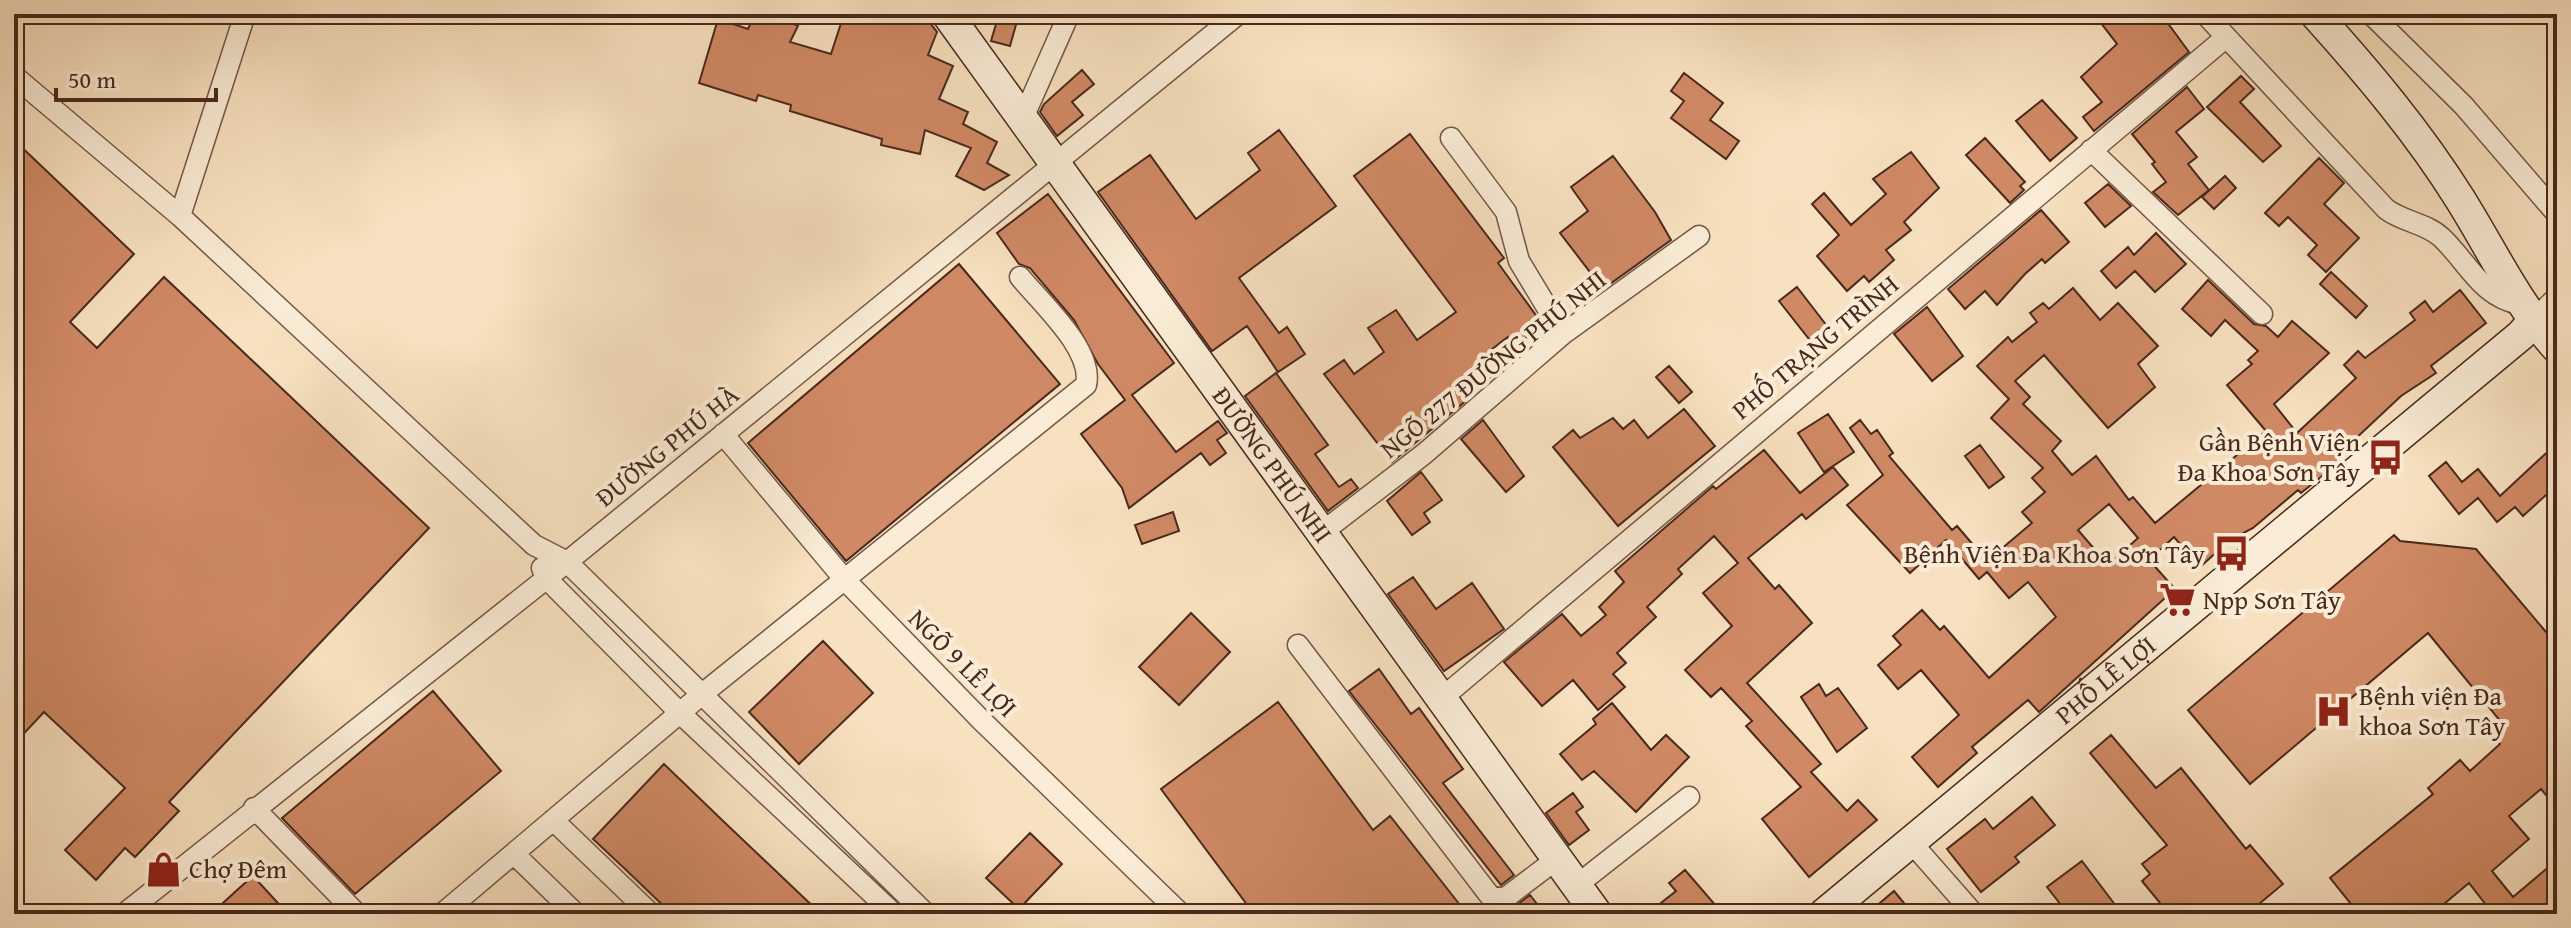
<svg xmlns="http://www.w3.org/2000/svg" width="2571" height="928" font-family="'Gentium Book Plus',serif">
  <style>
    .building { fill: #d08965; stroke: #49291d; stroke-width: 2; fill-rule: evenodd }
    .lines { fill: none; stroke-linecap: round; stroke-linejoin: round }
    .street-casing { stroke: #755746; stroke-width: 23 }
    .secondary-casing { stroke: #49291d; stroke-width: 33 }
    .street { stroke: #faecd6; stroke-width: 20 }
    .secondary { stroke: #faecd6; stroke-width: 30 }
    .labels { text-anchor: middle; stroke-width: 8; stroke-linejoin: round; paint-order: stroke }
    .street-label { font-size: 26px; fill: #49291d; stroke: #faecd6 }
    .poi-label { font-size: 26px; fill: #49291d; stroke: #faecd6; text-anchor: start }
  </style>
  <rect width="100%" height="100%" fill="#f8e1c0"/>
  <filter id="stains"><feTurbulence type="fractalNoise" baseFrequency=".0025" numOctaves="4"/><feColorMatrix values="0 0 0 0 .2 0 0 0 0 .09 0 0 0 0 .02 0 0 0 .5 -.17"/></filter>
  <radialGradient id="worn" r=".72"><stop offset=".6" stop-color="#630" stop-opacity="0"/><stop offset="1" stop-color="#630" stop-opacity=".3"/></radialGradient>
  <path class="building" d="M755,14H776L798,26L790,42L831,54L844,14H889L913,24L917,14H923L937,32L928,55L953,66L939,99L968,112L963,124L997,142L987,163L1009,175L984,190L956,176L971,148L925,130L920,154L881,145L882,139L790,111L791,105L758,95L756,101L699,83L718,19L748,29Z
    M999,14H1019L1010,46L991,41Z
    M2094,14H2161L2189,52L2094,131L2083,117L2102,102L2081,77L2117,44Z
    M1082,70L1094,84L1072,102L1083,115L1057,136L1040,112L1044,104Z
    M1684,73L1723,103L1710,120L1739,141L1726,159L1671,118L1684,101L1671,91Z
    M2241,76L2254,89L2240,102L2281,146L2263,162L2207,107Z
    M2187,87L2204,109L2176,132L2197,157L2188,164L2209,190L2178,215L2153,192L2166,182L2152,164L2155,162L2132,134Z
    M2042,100L2077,138L2050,161L2016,121Z
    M1279,130L1336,206L1239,278L1279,333L1287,327L1305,354L1278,372L1247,326L1212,351L1098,192L1150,155L1196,219L1260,170L1248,153Z
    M1410,134L1504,258L1498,263L1543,325L1515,346L1508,337L1483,356L1495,374L1465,395L1468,399L1392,462L1324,374L1344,360L1354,374L1384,352L1368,328L1396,310L1417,340L1456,312L1354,176Z
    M1985,138L2025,182L2020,186L2024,190L2010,203L1966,155Z
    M14,140L134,254L70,322L97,348L164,277L429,528L169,802L179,811L135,857L125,848L96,880L65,850L125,788L44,712L14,744Z
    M1911,152L1939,188L1904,222L1911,230L1886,250L1894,260L1869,282L1864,276L1847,291L1817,256L1839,235L1812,204L1824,193L1851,225L1886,194L1873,179Z
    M1613,156L1655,212L1671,240L1603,289L1560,233L1588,211L1571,187Z
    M2319,158L2344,183L2324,204L2359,238L2326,272L2308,255L2317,245L2288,217L2279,226L2265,213Z
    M2225,176L2236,188L2214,209L2202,197Z
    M2108,184L2131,206L2105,227L2085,203Z
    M1048,194L1174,363L1132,395L1176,452L1218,421L1227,433L1217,440L1226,453L1210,465L1201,453L1129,508L1122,488L1081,434L1125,400L1098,364L1074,320L1030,268L1019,264L997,233Z
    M2041,210L2069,242L2045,263L2042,259L2025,274L1997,305L1985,291L1965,309L1948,289Z
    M2156,233L2186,264L2155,292L2135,271L2116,288L2101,271L2128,247L2134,255Z
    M959,264L1060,384L846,561L748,443Z
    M2331,272L2367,306L2356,318L2320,284Z
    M2208,280L2254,324L2266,326L2278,337L2292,321L2329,353L2274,404L2297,433L2356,378L2344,365L2358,351L2365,358L2415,320L2410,313L2425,301L2433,312L2460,290L2486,323L2431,366L2436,373L2401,396L2337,456L2341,461L2301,493L2298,490L2253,528L2230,540L2200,567L2174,537L2149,560L2175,589L2039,712L2028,700L1972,747L1977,753L1938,787L1912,757L1959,715L1921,670L1898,689L1878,665L1901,645L1893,636L1922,610L1940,630L1944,626L1989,678L2056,617L2028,582L2009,598L1987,572L1979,579L1946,540L1910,573L1847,505L1883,475L1850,428L1860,420L1871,434L1877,430L1893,453L1889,456L1952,530L1957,526L1987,561L2032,523L2022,512L2045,492L2032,478L2043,468L1991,418L2009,399L1977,366L2008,337L2012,342L2037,322L2030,313L2043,303L2049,309L2073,288L2100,320L2118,303L2158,346L2138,364L2155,387L2108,428L2044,355L2015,381L2030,397L2023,404L2061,441L2052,451L2072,475L2096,456L2129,500L2133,497L2155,523L2266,431L2227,385L2252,364L2248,360L2258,351L2225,320L2211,336L2182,309ZM2109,504L2138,538L2108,565L2078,530Z
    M1797,287L1837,339L1820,353L1779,301Z
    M1927,307L1963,356L1932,381L1894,334Z
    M1669,366L1692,392L1679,403L1656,377Z
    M1276,373L1328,445L1315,454L1339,487L1351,479L1358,488L1328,511L1245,396Z
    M1684,409L1715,446L1618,526L1553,447L1573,430L1580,438L1613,418L1623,429L1634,420L1648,438Z
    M1828,414L1854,452L1824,472L1798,433Z
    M1483,420L1524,476L1506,492L1461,439Z
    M2557,443V485L2523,516L2515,507L2497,522L2478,498L2459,514L2429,476L2446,462L2462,482L2478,469L2500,496Z
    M1980,445L2004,477L1989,488L1965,456Z
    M1764,450L1800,493L1833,467L1848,485L1806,519L1802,514L1748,558L1775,589L1779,585L1812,623L1747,683L1821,764L1811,772L1847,811L1858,800L1877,820L1809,877L1762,819L1801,787L1746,726L1752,721L1721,688L1711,697L1685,670L1732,626L1703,593L1738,563L1714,536L1678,569L1682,574L1647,607L1656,617L1617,653L1626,663L1613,674L1625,687L1598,710L1573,680L1542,706L1504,662L1562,614L1581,636L1606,615L1599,607L1624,582L1615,571L1713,486L1716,489Z
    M1421,472L1442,500L1424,513L1430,522L1412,535L1387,501Z
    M1173,512L1179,531L1142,544L1135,525Z
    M2394,535L2400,541L2476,549L2557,645V808L2541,789L2509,816L2529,839L2492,871L2513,897L2557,860V902L2543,914H2493L2469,883L2432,914H2359L2330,878L2433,794L2428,788L2460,760L2470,771L2500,744L2490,733L2502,723L2428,633L2250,784L2188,710Z
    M1413,577L1436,609L1472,583L1504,629L1444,671L1388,594Z
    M1191,613L1230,652L1179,705L1139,667Z
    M823,641L873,693L799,764L749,712Z
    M1379,669L1411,714L1419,708L1463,769L1443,783L1514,875L1501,885L1349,691Z
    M1819,684L1826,696L1838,688L1867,728L1837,752L1801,697Z
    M433,691L501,771L355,894L282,818Z
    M1278,702L1373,830L1390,816L1467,914H1254L1161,789Z
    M1612,703L1651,750L1666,735L1689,757L1636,812L1594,771L1582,780L1560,754L1596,724L1593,719Z
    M2111,735L2156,788L2181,768L2246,849L2250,845L2283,884L2247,914H2169L2142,881L2150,874L2142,864L2167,845L2090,753Z
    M664,764L722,820L821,914H672L624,868L593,839Z
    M1573,793L1583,807L1576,812L1589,830L1569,845L1546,813Z
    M2032,797L2055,825L2015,857L2019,862L1981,892L1947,849L1985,819L1993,829Z
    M1030,833L1062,864L1019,909L986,878Z
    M2082,861L2122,914H2068L2047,887Z
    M1685,870L1723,914H1647L1676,891L1669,883Z
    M253,876L288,914H211L236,891Z
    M1894,891L1913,914H1867Z
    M1530,895L1545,914H1512L1509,911Z"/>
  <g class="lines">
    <defs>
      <path id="street" d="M2205,14L2386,209C2403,222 2426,223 2441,237C2468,262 2481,297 2520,304
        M2371,14L2464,106L2557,214
        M14,76L180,216L534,545L567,562L926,914
        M1023,118L1069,14
        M1451,138L1506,212L1519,261L1563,334
        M2091,150L2262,314
        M180,216L245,14
        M2539,324L2533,321L2557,297
        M723,434L845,580L981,720L1181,914
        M1321,533L1424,454L1563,334L1699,236
        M542,568L546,578L681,714L894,914
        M1298,645L1490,896L1504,899L1558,858
        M1442,698L2224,39
        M254,808L357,914
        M553,820L651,914
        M1910,841L1974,914
        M514,854L576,914
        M1577,885L1689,797
        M14,909L20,914
        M124,914L567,562L1238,14
        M442,914L701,695L1086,385C1094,350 1042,304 1020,277"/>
      <g id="secondary">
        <path id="s1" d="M947,14L1597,914"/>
        <path d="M2315,14C2368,73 2418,132 2460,199C2492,250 2516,303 2557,348"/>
        <path id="s2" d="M1824,914L2521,335L2533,321"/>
      </g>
    </defs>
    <use href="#street" class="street-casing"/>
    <use href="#secondary" class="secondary-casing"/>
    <use href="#street" class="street"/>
    <use href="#secondary" class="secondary"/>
  </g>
  <defs>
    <symbol id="bus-bare" viewBox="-9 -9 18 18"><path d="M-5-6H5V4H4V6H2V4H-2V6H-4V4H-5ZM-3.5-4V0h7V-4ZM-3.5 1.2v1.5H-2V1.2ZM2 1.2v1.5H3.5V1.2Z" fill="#8f2418" stroke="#faecd6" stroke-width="2.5" paint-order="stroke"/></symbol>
    <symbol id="supermarket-bare" viewBox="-9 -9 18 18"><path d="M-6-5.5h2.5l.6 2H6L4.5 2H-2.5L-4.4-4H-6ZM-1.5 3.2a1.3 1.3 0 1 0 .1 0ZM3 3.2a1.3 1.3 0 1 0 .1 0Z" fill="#8f2418" stroke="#faecd6" stroke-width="2.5" paint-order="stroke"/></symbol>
    <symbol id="hospital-bare" viewBox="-9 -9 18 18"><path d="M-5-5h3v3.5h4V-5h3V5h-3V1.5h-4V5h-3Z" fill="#8f2418" stroke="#faecd6" stroke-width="2.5" paint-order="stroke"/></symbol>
    <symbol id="shop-bare" viewBox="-9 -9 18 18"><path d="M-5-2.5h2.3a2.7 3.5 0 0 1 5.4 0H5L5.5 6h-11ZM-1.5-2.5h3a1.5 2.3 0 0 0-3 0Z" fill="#8f2418" stroke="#faecd6" stroke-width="2.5" paint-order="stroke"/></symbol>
  </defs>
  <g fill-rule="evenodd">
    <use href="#bus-bare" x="2360" y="432" width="51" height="51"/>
    <use href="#bus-bare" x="2206" y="528" width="51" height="51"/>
    <use href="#supermarket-bare" x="2152" y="574" width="51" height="51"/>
    <use href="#hospital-bare" x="2308" y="686" width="51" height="51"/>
    <use href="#shop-bare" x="138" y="844" width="51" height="51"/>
  </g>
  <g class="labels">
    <g class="street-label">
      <text transform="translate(1815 347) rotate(-40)" y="9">PHỐ TRẠNG TRÌNH</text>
      <text transform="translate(1493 364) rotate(-39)" y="9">NGÕ 277 ĐƯỜNG PHÚ NHI</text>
      <text transform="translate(667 446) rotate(-39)" y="9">ĐƯỜNG PHÚ HÀ</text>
      <text dy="9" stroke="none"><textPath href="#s1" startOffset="556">ĐƯỜNG PHÚ NHI</textPath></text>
      <text transform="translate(963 663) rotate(45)" y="9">NGÕ 9 LÊ LỢI</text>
      <text dy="9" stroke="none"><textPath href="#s2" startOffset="366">PHỐ LÊ LỢI</textPath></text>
    </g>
    <g class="poi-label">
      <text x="2360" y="451" text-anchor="end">Gần Bệnh Viện<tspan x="2360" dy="30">Đa Khoa Sơn Tây</tspan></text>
      <text x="2205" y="563" text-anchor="end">Bệnh Viện Đa Khoa Sơn Tây</text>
      <text x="2203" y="609">Npp Sơn Tây</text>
      <text x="2359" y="705">Bệnh viện Đa<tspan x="2359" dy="30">khoa Sơn Tây</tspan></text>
      <text x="189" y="878">Chợ Đêm</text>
    </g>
  </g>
  <rect width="2571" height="928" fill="none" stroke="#f8e1c0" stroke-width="48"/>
  <rect x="16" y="16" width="2539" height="896" fill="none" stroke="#49291d" stroke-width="4"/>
  <rect x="24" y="24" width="2523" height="880" fill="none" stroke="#49291d" stroke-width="2"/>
  <path d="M56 88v12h160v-12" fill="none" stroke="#49291d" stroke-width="4"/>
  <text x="68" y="88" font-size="24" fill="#49291d" stroke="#faecd6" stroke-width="6" paint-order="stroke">50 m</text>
  <rect width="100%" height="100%" filter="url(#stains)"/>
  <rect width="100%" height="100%" fill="url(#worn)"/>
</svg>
